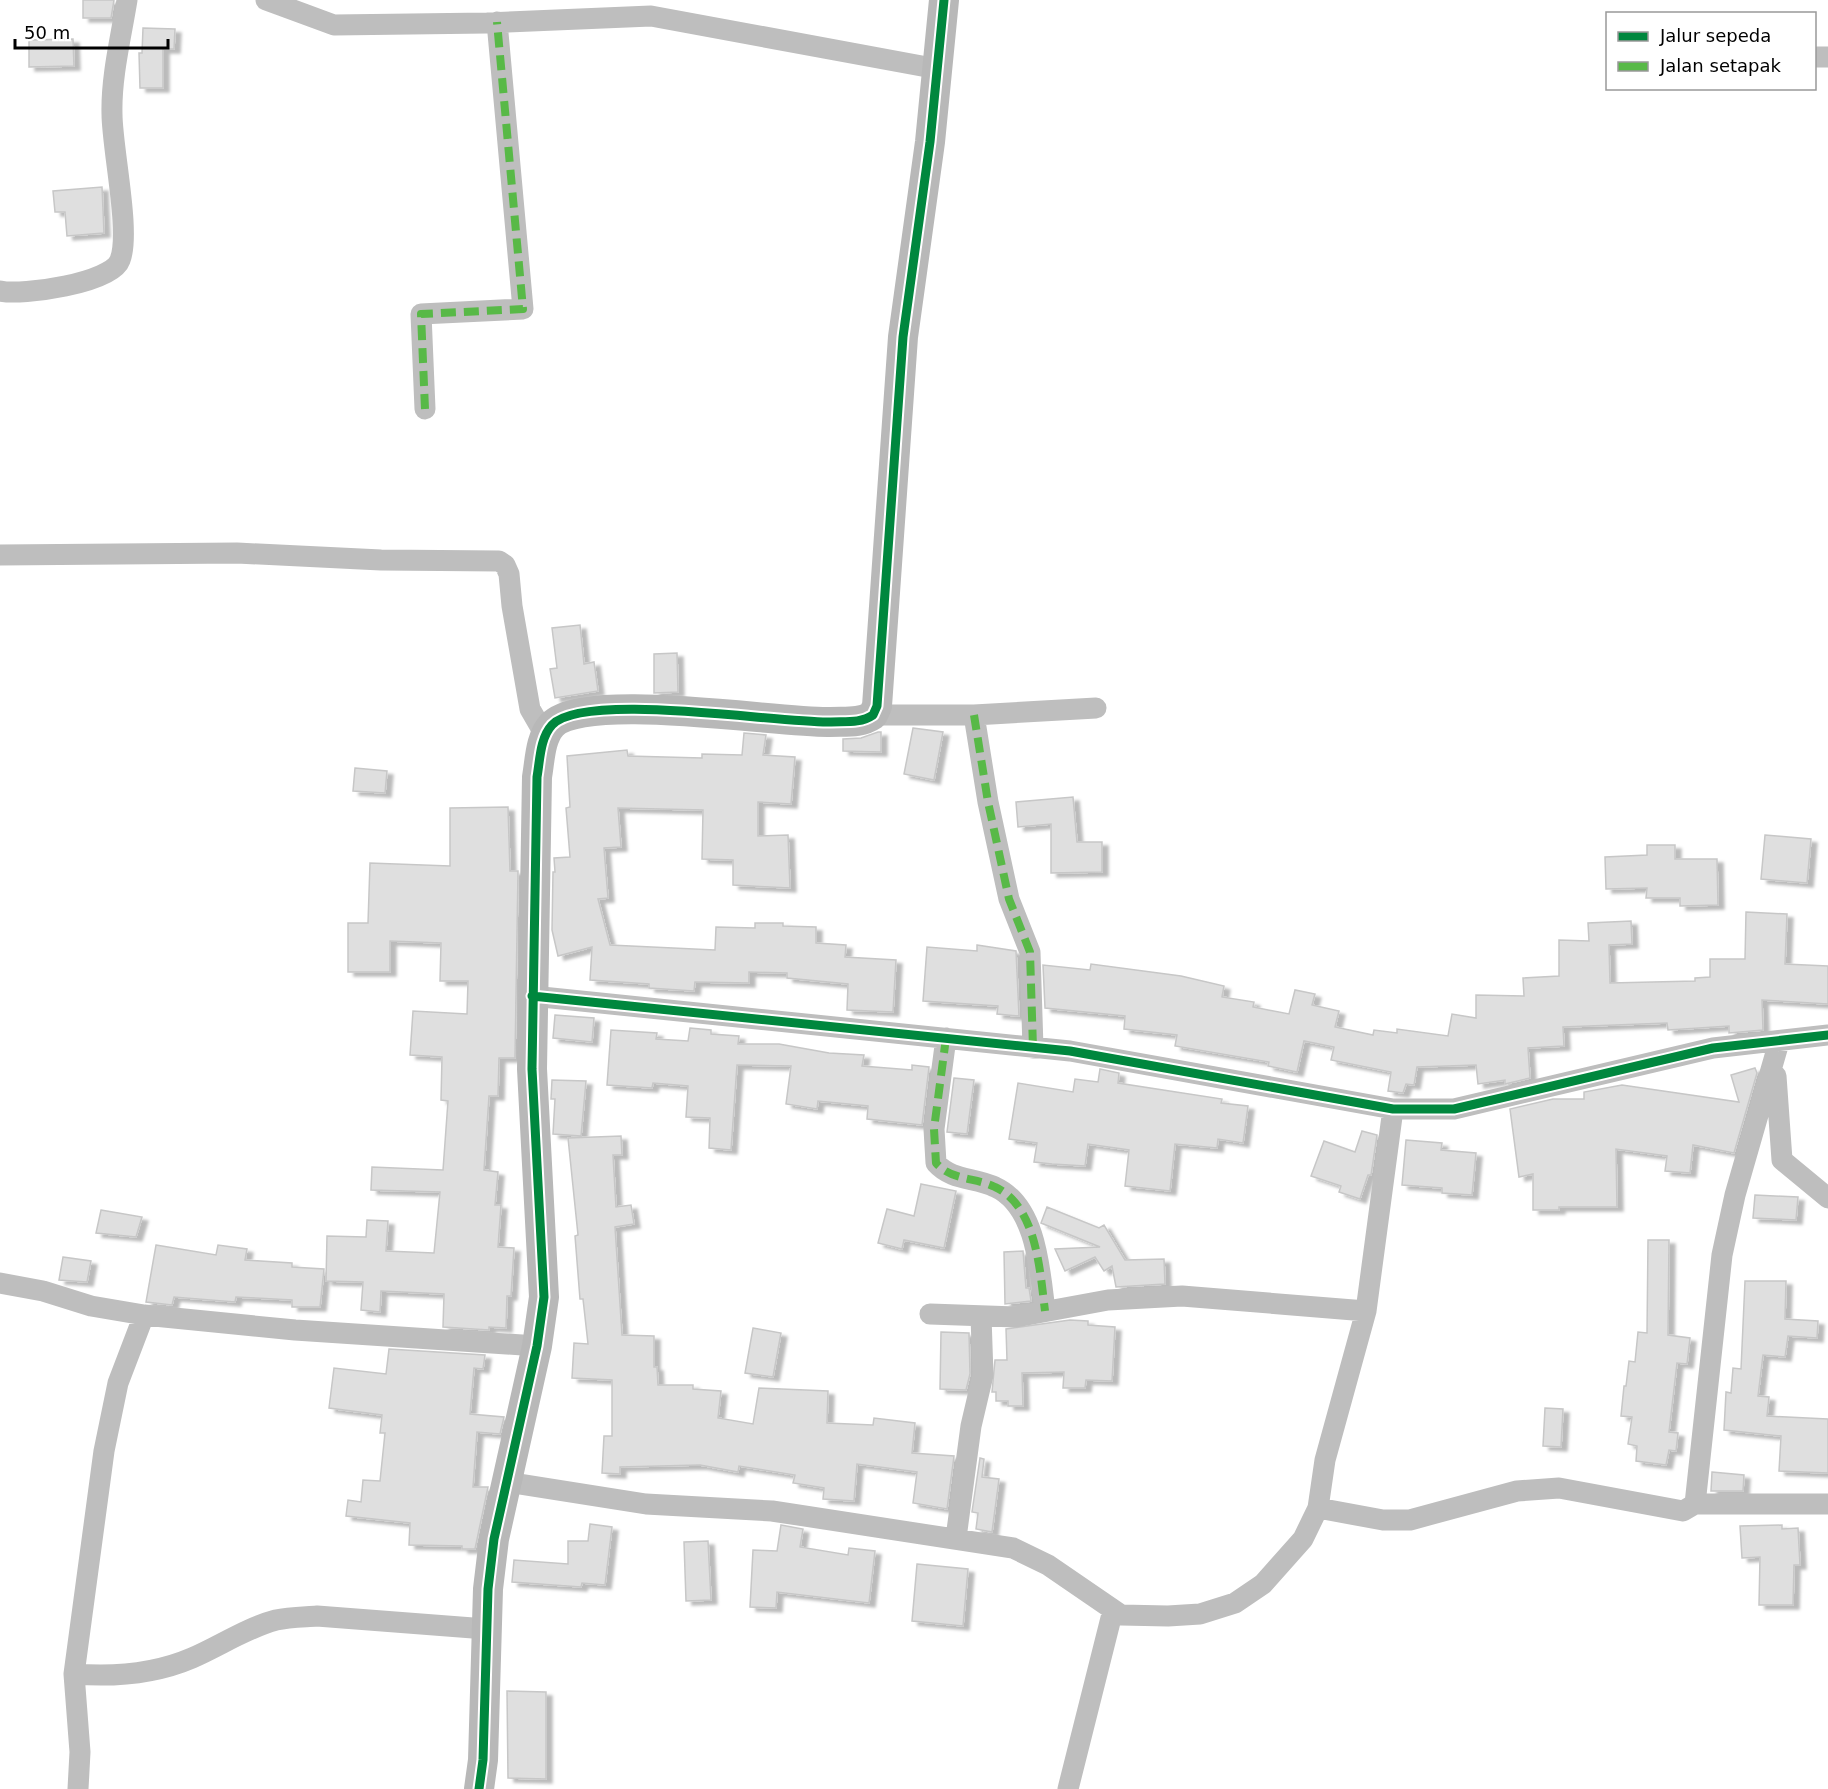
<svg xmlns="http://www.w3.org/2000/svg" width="1828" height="1789" font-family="'DejaVu Sans',sans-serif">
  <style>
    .building { fill: #dfdfdf; stroke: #c7c7c7; stroke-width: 1.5; filter: url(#shadow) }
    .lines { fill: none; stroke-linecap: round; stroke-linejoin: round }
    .street { stroke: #bebebe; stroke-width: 21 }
    .secondary { stroke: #b8b8b8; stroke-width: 30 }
    .quiet { stroke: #58b947; stroke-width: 8; stroke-dasharray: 15 8; stroke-linecap: butt }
    .cycleway-casing { stroke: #fff; stroke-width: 13 }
    .cycleway { stroke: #00873e; stroke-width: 9 }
  </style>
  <defs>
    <filter id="shadow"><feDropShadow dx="6" dy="4" stdDeviation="1.5" flood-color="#0004"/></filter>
  </defs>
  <rect width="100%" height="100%" fill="#fff"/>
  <path class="building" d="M83,0H114L111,18H83Z
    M143,28L175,29L174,49H163V88H140L139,53H142Z
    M73,39L74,66L29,67V40Z
    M102,187L104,233L67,236L65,212H55L53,191Z
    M580,625L584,664L594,662L598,691L555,698L550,669L557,668L552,628Z
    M677,653L678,692L654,693V654Z
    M913,728L943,732L934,780L904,774Z
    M878,732H881V752L843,751V739L861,738Z
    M744,733L766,735L763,755L795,757L791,804L758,802V836L788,835L790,888L733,885V860L702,859L703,810L618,808L621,847L604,848L608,898L598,899L610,945L715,950L716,927L755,928V923H783V926L816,927V943L846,945L845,957L896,960L893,1012L847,1010L848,984L787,978V973L749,972V983L695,982L694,991L649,988V984L590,980L592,947L558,956L552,930L553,872H555L554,858L570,857L566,808L570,807L567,756L627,750L628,756L702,758V754L742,755Z
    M355,768L387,771L385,793L353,791Z
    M1073,797L1077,842H1102V872L1051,873V824L1018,827L1016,802Z
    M508,807L510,871H518L515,1058H499L498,1096H489L484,1170L498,1172L495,1205H501L498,1247L514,1248L511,1296H507L506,1328L489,1327V1330L443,1327L444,1294L381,1291L380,1312L361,1310L363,1282L326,1281L327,1236L366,1237L367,1220L388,1221L386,1251L434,1253L440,1192L371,1190L372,1167L443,1170L448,1101L441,1100L442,1057L410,1055L413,1011L467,1014L468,981H440L441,943L390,941V972H348V923H368L370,863L450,866V808Z
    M1765,835L1811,839L1807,883L1761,879Z
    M1647,845H1675V859H1717L1718,905L1680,906V898H1646L1647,888L1606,889L1605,857L1647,855Z
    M1746,912L1787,914L1785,964L1828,966V1004L1762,1000L1763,1030L1729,1033V1026L1668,1030L1667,1023L1563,1027L1564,1046L1528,1048L1530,1078L1505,1084V1080L1478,1084L1476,1065L1417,1067L1414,1085L1406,1084L1403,1093L1388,1091L1391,1072L1331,1060L1334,1047L1304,1041L1297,1072L1268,1066L1269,1062L1175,1046L1177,1035L1124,1029L1125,1016L1045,1008L1043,965L1090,970L1091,964L1181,976L1224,986L1222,997L1254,1002L1253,1007L1289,1014L1295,990L1315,994L1312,1005L1339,1011L1335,1027L1373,1035L1374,1030L1397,1033V1029L1448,1036L1452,1014L1476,1018V995L1524,996L1523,978L1559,976V940L1589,941L1588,923L1631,921L1632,944L1609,945L1610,983L1695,981V978L1710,977V959H1745Z
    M977,945L1016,951L1019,1016L997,1014L998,1006L923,1001L927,947L977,951Z
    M555,1015L594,1018L592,1042L553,1038Z
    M690,1028L711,1030V1034L739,1036L738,1044H779L829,1053L864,1055L862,1066L912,1070V1065L929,1067L922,1125L867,1119L868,1106L818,1101L817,1109L786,1104L791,1066L737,1065L731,1150L709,1148L710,1118L686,1117L688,1086L653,1083L652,1088L607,1085L611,1030L657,1033L656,1039L688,1041Z
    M1755,1068L1757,1073L1734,1153L1693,1145L1690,1173L1665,1171L1667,1156L1616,1149L1617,1207H1559V1210H1533V1174L1519,1177L1510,1109L1553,1099H1584V1092L1622,1085L1739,1102L1731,1075Z
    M1100,1069L1119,1073L1118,1083L1222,1099L1221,1103L1248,1106L1243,1143L1218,1139L1217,1148L1175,1144L1170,1191L1125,1186L1129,1150L1088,1144L1085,1166L1052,1164L1034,1162L1037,1143L1009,1139L1018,1083L1073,1092L1075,1079L1098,1082Z
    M954,1078L974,1080L967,1134L947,1132Z
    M552,1080L586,1081L581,1136L553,1134L555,1099H551Z
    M1362,1131L1377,1135L1371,1175H1368L1360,1199L1339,1192L1341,1186L1311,1176L1324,1141L1355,1152Z
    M621,1136L622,1155H613L616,1207L631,1205L634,1224L615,1227L622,1335L654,1336V1367H657L658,1385H693V1389L721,1391L718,1418L753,1424L759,1388L828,1391L827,1423L873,1425L874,1418L915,1423L912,1453L954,1456L947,1509L913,1503L917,1472L857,1464L854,1501L823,1499L824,1488L793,1483L795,1475L739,1466L738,1472L700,1465L620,1467V1474L602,1473L604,1436H612V1380L572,1378L574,1343L588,1344L583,1299H580L575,1236L578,1235L568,1138Z
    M1406,1140L1442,1143L1441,1150L1476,1153L1472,1195L1442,1193V1188L1402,1185Z
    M921,1184L956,1191L944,1248L904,1240L902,1249L878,1243L887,1209L914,1216Z
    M1755,1195L1798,1197L1796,1220L1753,1218Z
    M1047,1207L1099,1228L1104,1225L1125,1260L1164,1259L1165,1284L1116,1287L1112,1266L1104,1271L1095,1257L1065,1271L1055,1249L1100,1247L1041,1223Z
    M101,1210L142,1217L136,1237L96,1233Z
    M1648,1240H1669L1668,1335L1690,1338L1687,1364L1677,1363L1669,1432L1678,1433L1676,1451L1669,1450L1666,1465L1636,1461L1637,1446L1628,1444L1632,1417L1621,1416L1624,1386H1626L1629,1361L1635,1362L1638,1332L1647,1333Z
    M156,1245L216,1255L218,1245L247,1249L245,1260L292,1263V1267L324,1269L320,1307H292V1300L236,1297L235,1302L174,1297L172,1305L146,1302Z
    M1023,1251L1026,1288H1029L1031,1301L1005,1304L1004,1252Z
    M63,1257L91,1261L87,1282L59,1280Z
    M1745,1281H1786L1785,1319L1818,1321L1817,1338L1788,1336L1785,1357L1763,1355L1758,1396L1769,1397L1767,1416L1828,1419V1473L1779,1471L1781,1436L1724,1430L1726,1392L1731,1393L1733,1368L1741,1369Z
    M1070,1320L1088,1321V1325L1115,1327L1112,1381L1086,1380L1085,1388H1063L1064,1372L1022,1373L1023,1406H1008V1401H996V1392H992L995,1360H1007L1006,1329Z
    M753,1328L781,1333L773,1377L745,1373Z
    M941,1332L969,1333L970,1374L966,1390L940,1389Z
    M389,1349L485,1355L483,1369L474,1368L470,1414L504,1417L500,1434L477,1432L473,1487H488L475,1549H462V1546L409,1545L410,1523L346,1516L348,1500L361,1502L363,1480L380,1481L385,1433H380L382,1415L329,1408L334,1368L386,1374Z
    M1545,1408L1563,1409L1561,1447L1543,1446Z
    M980,1458L984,1459L982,1477L999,1479L992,1532L976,1529L978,1513L972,1512Z
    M1712,1472L1744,1475L1743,1491H1711Z
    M590,1524L612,1527L605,1585L582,1583L581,1587L512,1582L514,1560L568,1564V1541H588Z
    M781,1525L803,1529L800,1547L848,1555L849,1548L875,1551L869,1603L777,1592L776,1608L750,1607L753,1550L777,1551Z
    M1782,1525V1529L1798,1528L1800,1565H1794L1793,1605H1759L1760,1557L1742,1558L1740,1526Z
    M708,1541L711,1600L686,1601L684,1542Z
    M917,1564L968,1569L963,1626L912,1621Z
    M507,1691L546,1692V1779L508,1778Z"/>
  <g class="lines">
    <path class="street" d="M266,0L334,25L487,23L651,16L938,69
      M1817,57H1828
      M0,291C22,296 112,283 120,260C131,233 112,148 112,114C111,77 121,37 127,0
      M425,409L421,314L523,309L497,22
      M0,555L237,553L381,560L499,561L505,565L509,574L512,606L530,709L545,735
      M873,715H974L1096,708
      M974,715L988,802L1009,899L1030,952L1033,1048
      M532,996L1070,1051L1393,1109H1454L1713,1048L1828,1035
      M946,1038L934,1129L936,1163C952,1181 975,1177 995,1187C1037,1206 1040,1272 1045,1311
      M1776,1076L1782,1160L1828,1198
      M0,1283L43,1291L91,1306L144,1315L295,1330L537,1346
      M930,1314L1016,1317L1108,1300L1182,1296L1366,1311
      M507,1482L646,1504L772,1511L1013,1548L1048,1565L1121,1615L1168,1616L1200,1614L1235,1603L1263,1584L1303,1539L1318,1508L1325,1460L1366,1311L1393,1109
      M1695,1504H1828
      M1318,1508L1383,1520H1410L1517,1491L1559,1488L1683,1511L1695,1504L1722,1255L1735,1195L1779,1042
      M956,1538L971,1426L983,1375L981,1316
      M74,1674C113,1677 155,1674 192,1658C220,1646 246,1628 276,1620C289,1617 304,1617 317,1616L486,1629
      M78,1789L80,1752L74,1674L104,1451L118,1383L144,1315
      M1068,1789L1113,1610"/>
    <path class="secondary" d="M479,1789L483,1760L488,1589L494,1539L537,1346L544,1297L532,1069L537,777C540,760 540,738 552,725C584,691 777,723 829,722C844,721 860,724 873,715L877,706L903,337L930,142L944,0"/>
    <path class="quiet" d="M425,409L421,314L523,309L497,22
      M974,715L988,802L1009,899L1030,952L1033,1048
      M946,1038L934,1129L936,1163C952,1181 975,1177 995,1187C1037,1206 1040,1272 1045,1311"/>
    <defs>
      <path id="cycleway" d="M532,996L1070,1051L1393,1109H1454L1713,1048L1828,1035
        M479,1789L483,1760L488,1589L494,1539L537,1346L544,1297L532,1069L537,777C540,760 540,738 552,725C584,691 777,723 829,722C844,721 860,724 873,715L877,706L903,337L930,142L944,0"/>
    </defs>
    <use href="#cycleway" class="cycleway-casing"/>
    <use href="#cycleway" class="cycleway"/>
  </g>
  <rect x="1606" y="12" width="210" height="78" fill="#ffffff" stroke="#999999" stroke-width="1.5"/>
  <rect x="1618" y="32" width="30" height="9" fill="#00873e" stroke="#999999" stroke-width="1.5"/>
  <text x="1660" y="42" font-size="18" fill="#000000">Jalur sepeda</text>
  <rect x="1618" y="62" width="30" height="9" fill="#58b947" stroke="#999999" stroke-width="1.5"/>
  <text x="1660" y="72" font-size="18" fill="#000000">Jalan setapak</text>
  <path d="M15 39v9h153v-9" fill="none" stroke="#000000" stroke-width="3"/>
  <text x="24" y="39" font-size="18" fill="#000000" stroke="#ffffff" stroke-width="4.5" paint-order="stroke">50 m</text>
</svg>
